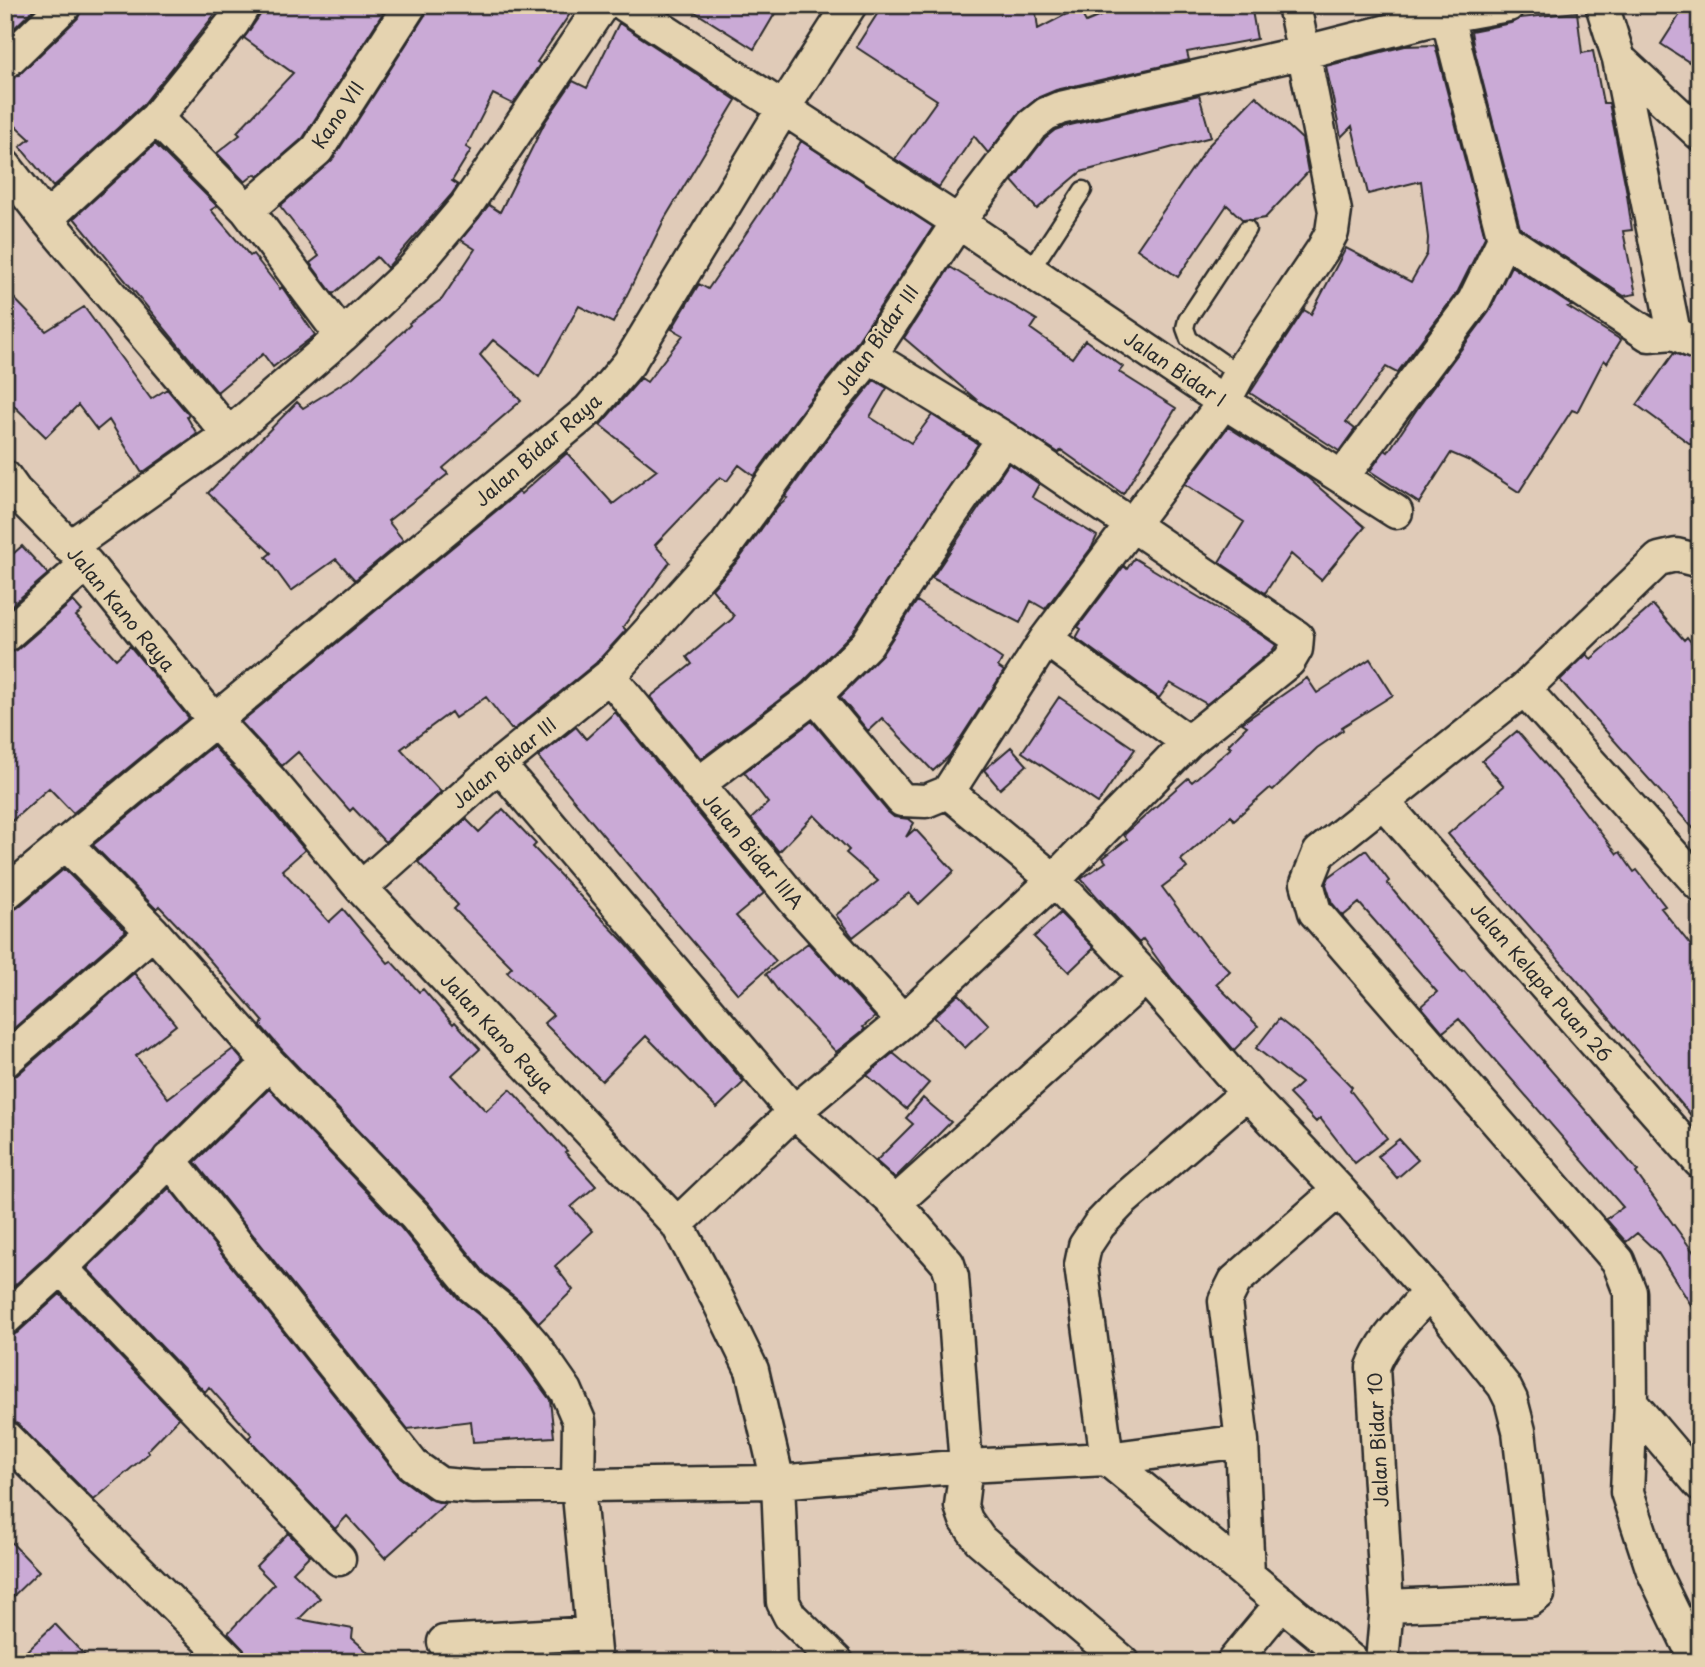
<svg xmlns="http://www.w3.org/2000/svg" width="1705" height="1667" font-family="'Playpen Sans',sans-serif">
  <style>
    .building { fill: #caaad6; stroke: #2b2b2b; stroke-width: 2 }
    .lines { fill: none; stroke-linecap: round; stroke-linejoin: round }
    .service-casing { stroke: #2b2b2b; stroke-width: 21 }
    .minor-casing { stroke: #2b2b2b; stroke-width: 37 }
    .service { stroke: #e5d3b0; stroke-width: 16 }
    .minor { stroke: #e5d3b0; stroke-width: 32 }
    .labels { text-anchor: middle; stroke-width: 5; stroke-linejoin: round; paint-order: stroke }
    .street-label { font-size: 19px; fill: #2b2b2b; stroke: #e5d3b0 }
  </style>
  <rect width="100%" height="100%" fill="#e0cbb8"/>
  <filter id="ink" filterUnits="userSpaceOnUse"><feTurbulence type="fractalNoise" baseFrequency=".0143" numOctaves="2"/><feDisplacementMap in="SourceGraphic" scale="14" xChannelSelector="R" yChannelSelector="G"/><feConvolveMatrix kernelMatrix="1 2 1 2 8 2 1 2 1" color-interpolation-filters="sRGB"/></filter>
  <g filter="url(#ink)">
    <path class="building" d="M5,5H38L5,37Z
      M83,5H222L143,105L53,187L20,147L30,139L5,116V81L18,76L78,18Z
      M262,5H388L303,138L258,177L255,174L245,182L217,153L240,135L237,132L293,73L244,38L260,15Z
      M428,5H576L537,62L540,64L513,104L493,94L466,147L471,150L452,181L458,185L451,195L387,268L377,257L333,294L310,263L319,256L280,206L332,160L425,15Z
      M684,5H780L754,49Z
      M883,5H1035L1038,29L1078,8L1086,22L1127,5H1251L1257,39L1187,52L1189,60L1056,90L1039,97L1018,114L988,153L974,136L939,187L895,159L937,100L856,47Z
      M1686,5H1700V45L1689,62L1661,44Z
      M1577,12L1582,53L1593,51L1603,103H1609L1626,188L1632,230L1623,231L1636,294L1624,296L1520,228L1473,44L1471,31L1511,23L1520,18Z
      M619,23L736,100L665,218L613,323L579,306L539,377L493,340L480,355L521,401L443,468L448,474L388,521L403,540L355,580L336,559L291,591L266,557L271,553L208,493L297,402L303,408L353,377L410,325L409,323L442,299L475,249L461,240L489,205L500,212L545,122L573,81L587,88Z
      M1435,45L1485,237L1458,291L1397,373L1386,367L1346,422L1355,429L1339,451L1250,393L1304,310L1311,314L1346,248L1411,282L1427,254L1428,238L1421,181L1368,194L1352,126L1341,137L1326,66L1405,46Z
      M1199,95L1211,137L1081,172L1037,209L1012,181L1045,138L1055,130L1066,126Z
      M1256,96L1302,139L1308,172L1265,218L1253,220H1243L1227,205L1178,277L1137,249L1208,146Z
      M801,141L933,227L855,345L806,405L754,476L739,465L727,481L720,477L655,545L670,562L623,627L626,630L596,663L515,729H511L486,697L455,718L451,712L401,749L441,792L385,842L353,808L350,811L298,752L282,766L241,722L519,492L521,494L567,453L613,504L657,470L600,425L641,378L647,382L683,335L672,329L699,284L708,289L772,195Z
      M155,144L217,206L211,210L250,256L253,254L280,289L282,287L315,335L273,367L263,354L217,392L74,218Z
      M1511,266L1572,306L1568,307L1621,340L1607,363L1604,360L1577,412L1572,410L1519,492L1472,462L1451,453L1419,503L1370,471L1385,450L1388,452L1419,406L1489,312Z
      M950,267L1037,320L1031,329L1072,358L1085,340L1123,367L1119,372L1176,408L1123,494L1061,450L1059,453L978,401L904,338Z
      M5,289L46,331L84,307L151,399L167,389L189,415L187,417L197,434L142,473L109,420L97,430L78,405L46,437L5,397Z
      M1674,353L1700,363V451L1637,405Z
      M874,380L887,388L870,417L911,443L932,415L978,444L853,632L803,682L701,759L650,697L692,664L687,657L732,619L734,616L712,589L740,558L778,506L787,498L785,497L835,428Z
      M1228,427L1308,478L1365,527L1321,580L1291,554L1265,593L1219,562L1244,522L1185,484Z
      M1009,463L1039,484L1032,497L1097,536L1092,547L1045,609L1031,601L1020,623L932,578Z
      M22,546L48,574L5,611V561Z
      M1134,558L1260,634L1276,645L1272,651L1207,704L1170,683L1159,698L1076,638L1081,629L1078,627L1124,566L1127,569Z
      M73,601L82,611L76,616L116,659L130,646L189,718L73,813L49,788L5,827V654L17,650Z
      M917,601L1002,659L998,667L1004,671L949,756L933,771L882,718L868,731L840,697L882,654Z
      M1653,605L1684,640L1687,637L1700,654V836L1560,680L1587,654L1591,659Z
      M1370,659L1393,695L1342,727L1343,730L1317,748L1273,790L1270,788L1234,820L1231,816L1181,860L1187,868L1162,887L1208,949L1230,971L1216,984L1258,1026L1234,1050L1172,979L1143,939L1139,943L1081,879L1106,862L1103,858L1127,839L1124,835L1188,778L1192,782L1231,748L1228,745L1247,726L1242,723L1307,678L1317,693Z
      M1059,697L1135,749L1098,803L1022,752Z
      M615,712L764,893L736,916L776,961L738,994L668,913L538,757L576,727L586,739Z
      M812,721L888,812L894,817L909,819L914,823L906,837L915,829L954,871L919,904L909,893L853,937L836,915L878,881L846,853L849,850L814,815L779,852L751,819L768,803L744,772Z
      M1517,731L1567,789L1617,854L1620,852L1634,872L1637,870L1665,906L1661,908L1700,957V1126L1583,987L1448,834L1504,786L1482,761Z
      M213,746L257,793L305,850L282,870L329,922L343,909L388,963L391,961L419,992L423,989L453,1024L455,1022L480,1049L452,1075L486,1111L510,1089L567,1151L565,1152L596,1186L571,1207L593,1231L555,1266L573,1290L539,1323L520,1301L485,1273L428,1203L283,1051L261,1026L263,1021L199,948L159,906L156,909L93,845Z
      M1011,747L1027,765L1000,789L984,770Z
      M503,809L536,844L533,847L627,945L744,1082L717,1108L646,1036L602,1081L544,1023L553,1015L507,972L512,967L454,909L458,905L418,862L466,819L479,832Z
      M1366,850L1389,881L1387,883L1430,935L1462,971L1464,970L1638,1171L1636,1173L1700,1261V1319L1658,1253L1637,1233L1626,1242L1606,1219L1623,1207L1459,1019L1443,1032L1421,1006L1437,992L1359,903L1343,916L1332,903L1326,884L1329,877Z
      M64,869L126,931L5,1036V912L17,908Z
      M1060,913L1094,948L1069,972L1034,937Z
      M808,943L875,1017L863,1027L865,1029L836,1052L779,992L766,974Z
      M134,973L176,1025L136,1056L168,1098L233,1049L244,1062L48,1255L5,1294V1079L17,1075Z
      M959,994L989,1025L965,1048L934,1017Z
      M1279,1019L1308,1042L1352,1087L1350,1090L1387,1138L1355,1163L1320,1118L1316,1122L1289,1094L1301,1083L1256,1048Z
      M893,1053L929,1083L906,1109L867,1075Z
      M269,1089L401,1228L458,1298L495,1328L512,1348L550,1400L554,1437L473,1442L471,1421L408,1429L195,1162Z
      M923,1098L951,1122L895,1178L876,1161L913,1124L906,1118Z
      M1399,1139L1418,1160L1397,1178L1378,1156Z
      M169,1188L399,1477L429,1499L445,1504L385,1558L347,1516L335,1529L248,1438L252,1435L209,1387L205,1392L87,1268Z
      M60,1294L179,1418L147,1451L149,1453L94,1500L18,1424L5,1419V1337L17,1333Z
      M288,1533L310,1555L293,1572L320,1598L299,1619L353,1629L352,1638L379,1662H249L244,1650L228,1633L274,1584L256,1566Z
      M5,1536L39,1571L5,1604Z
      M55,1624L91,1662H15Z"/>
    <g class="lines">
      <defs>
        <path id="service" d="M1030,271L1083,190
          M1239,374L1189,339L1185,328L1187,320L1247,229"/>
        <path id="minor" d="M625,5L958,222L1224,402L1396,512
          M1619,59L1700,134
          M5,63L65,5
          M156,118L247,210L342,336
          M5,166L46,219L229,434
          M247,210L317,150L410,5
          M46,219L156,118L233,23L244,5
          M1504,239L1649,335L1674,333L1619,59L1602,5
          M1674,333L1700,345
          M1343,476L1474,301L1504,239L1447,16
          M5,477L15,491L87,564L214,720L271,781L361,888L677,1224L717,1298L752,1370L778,1482L783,1602L790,1616L837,1662
          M69,547L229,434L342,336L413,269L466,206L602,5
          M5,636L87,564
          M1046,639L1188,742
          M609,676L795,901L903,1021
          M1524,689L1700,885
          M815,696L902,800L926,801L948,792L1046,639L1224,402L1239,374L1323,249L1332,232L1335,211L1294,5
          M499,765L794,1112L895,1203L948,1264L952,1277L966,1466L961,1506L966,1520L980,1540L1123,1662
          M697,785L815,696L867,644L954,510L1004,438
          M948,792L1054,880L1146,977L1247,1093L1339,1190L1429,1292L1504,1386L1511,1400L1519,1431L1538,1594L1530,1600L1387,1606L1382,1662
          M1383,802L1700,1162
          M65,843L153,932L269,1063L415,1216L472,1286L508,1315L534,1345L566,1391L579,1421L578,1485L595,1662
          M361,888L499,765L609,676L725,547L820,417L870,356L958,222L1032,125L1046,114L1060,108L1305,52L1447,16L1508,5
          M5,894L589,410L629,363L783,109L850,5
          M5,1061L153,932
          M1247,1093L1121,1202L1099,1225L1085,1246L1081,1265L1107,1459L1353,1662
          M169,1159L413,1465L440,1484L473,1487L778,1482L966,1466L1107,1459L1242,1441
          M895,1203L1146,977
          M677,1224L794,1112L903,1021L1054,880L1188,742L1289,661L1296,649L1297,637L1004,438L870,356
          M61,1268L339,1559
          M5,1319L61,1268L269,1063
          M1631,1403L1700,1484
          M5,1437L231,1662
          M1248,1575L1242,1441L1225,1301L1235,1281L1339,1190
          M1387,1606L1373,1367C1383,1338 1410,1315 1429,1292
          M444,1642L593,1633
          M1233,1662L1282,1603
          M1697,1662L1653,1571L1627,1492L1631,1403L1630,1292L1618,1261L1315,912L1307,883L1319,853L1524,689L1659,559L1676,555L1700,561"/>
      </defs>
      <use href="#service" class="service-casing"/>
      <use href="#minor" class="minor-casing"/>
      <use href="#service" class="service"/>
      <use href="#minor" class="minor"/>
    </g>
  </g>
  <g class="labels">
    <g class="street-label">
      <text transform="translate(338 115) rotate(-56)" y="7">Kano VII</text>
      <text transform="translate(877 340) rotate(-55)" y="7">Jalan Bidar III</text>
      <text transform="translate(1175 369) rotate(34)" y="7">Jalan Bidar I</text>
      <text transform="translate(538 450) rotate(-41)" y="7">Jalan Bidar Raya</text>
      <text transform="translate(121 609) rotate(50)" y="7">Jalan Kano Raya</text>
      <text transform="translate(504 763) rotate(-40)" y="7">Jalan Bidar III</text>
      <text transform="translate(753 851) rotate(50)" y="7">Jalan Bidar IIIA</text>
      <text transform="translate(1541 982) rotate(49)" y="7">Jalan Kelapa Puan 26</text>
      <text transform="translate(497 1033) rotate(47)" y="7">Jalan Kano Raya</text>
      <text transform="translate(1378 1440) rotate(-93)" y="7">Jalan Bidar 10</text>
    </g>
  </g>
  <rect width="1705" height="1667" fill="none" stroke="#e5d3b0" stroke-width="28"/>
  <rect x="14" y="14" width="1677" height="1639" fill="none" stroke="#2b2b2b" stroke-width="2.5" filter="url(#ink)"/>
</svg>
